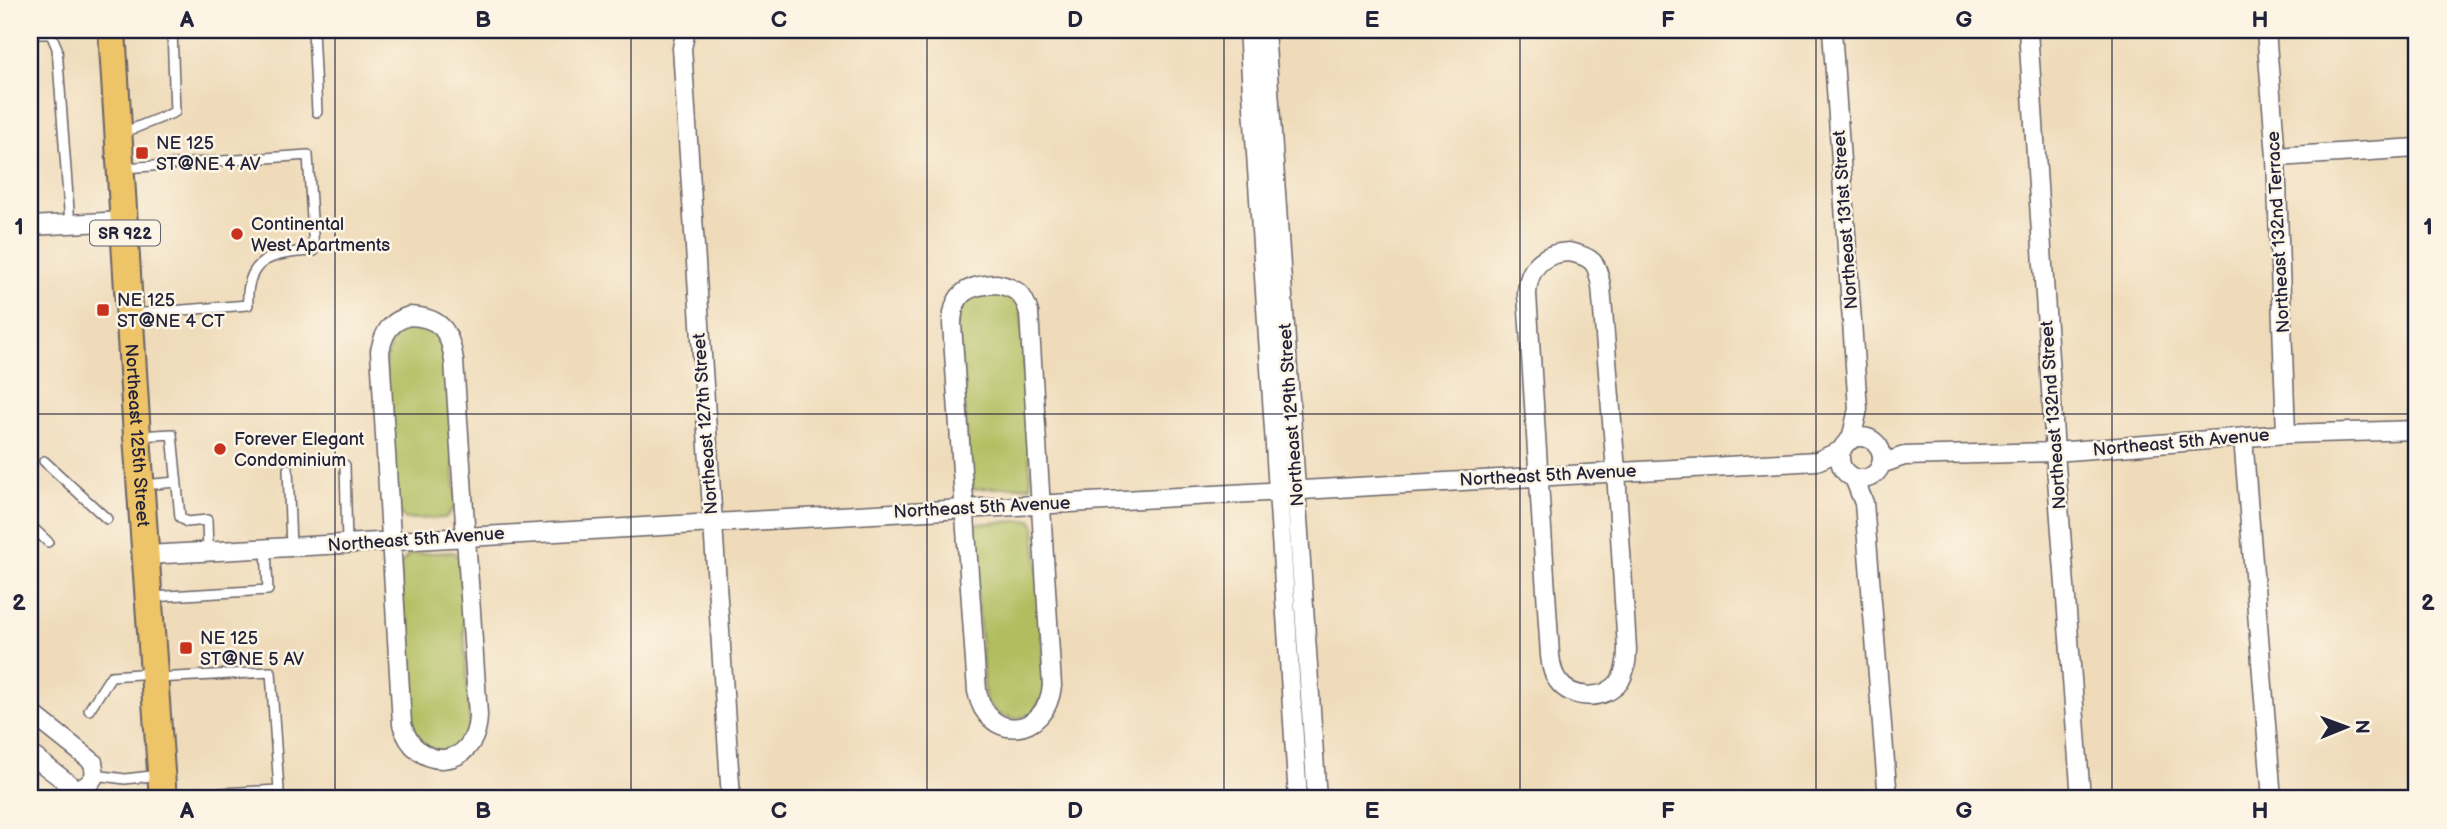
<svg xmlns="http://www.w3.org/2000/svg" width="2447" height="829" font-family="'Balsamiq Sans',sans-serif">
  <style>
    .green { fill: #b1be60; stroke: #6a704e; stroke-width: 2 }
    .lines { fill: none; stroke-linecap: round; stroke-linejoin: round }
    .service-casing { stroke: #6a6367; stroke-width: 12 }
    .minor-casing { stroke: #6a6367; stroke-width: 21 }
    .primary-casing { stroke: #6a6367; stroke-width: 30 }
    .service { stroke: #fff; stroke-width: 9 }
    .minor { stroke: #fff; stroke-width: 18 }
    .primary { stroke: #eec469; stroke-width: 26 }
    .grid { fill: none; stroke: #22223b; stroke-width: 2; stroke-opacity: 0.55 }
    .poi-dot { fill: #c8321e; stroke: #fcf5e5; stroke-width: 2.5 }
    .labels { text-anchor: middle; stroke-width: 5; stroke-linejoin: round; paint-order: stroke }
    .shield { fill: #fcf5e5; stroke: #63616e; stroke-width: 2 }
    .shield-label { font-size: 16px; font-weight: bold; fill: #22223b }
    .poi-label { font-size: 18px; fill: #22223b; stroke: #fcf5e5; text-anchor: start }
    .street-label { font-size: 18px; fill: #22223b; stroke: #fcf5e5 }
    .neatline { fill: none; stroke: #22223b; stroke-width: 2.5 }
    .grid-label { font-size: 23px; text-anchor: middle; font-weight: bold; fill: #22223b }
  </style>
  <rect width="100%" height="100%" fill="#fcf5e5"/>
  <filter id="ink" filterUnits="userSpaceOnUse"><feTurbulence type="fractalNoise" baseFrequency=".0143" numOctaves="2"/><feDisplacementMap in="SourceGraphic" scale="14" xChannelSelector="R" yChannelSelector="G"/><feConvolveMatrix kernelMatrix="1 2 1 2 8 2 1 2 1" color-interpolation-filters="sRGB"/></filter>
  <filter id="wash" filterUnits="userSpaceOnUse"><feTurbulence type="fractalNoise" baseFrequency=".00686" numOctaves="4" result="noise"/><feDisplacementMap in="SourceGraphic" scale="28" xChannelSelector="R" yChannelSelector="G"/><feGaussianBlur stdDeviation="1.57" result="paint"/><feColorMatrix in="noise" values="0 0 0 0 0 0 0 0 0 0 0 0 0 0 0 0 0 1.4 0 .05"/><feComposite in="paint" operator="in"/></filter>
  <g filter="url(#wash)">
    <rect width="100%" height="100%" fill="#efdbba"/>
    <path class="green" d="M999,290L1021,305L1031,486L971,489L957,316L968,294Z
      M414,323L435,331L447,355L456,506L445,518L405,519L396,508L385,362L394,334L400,328Z
      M1031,520L1035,526L1045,694L1032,714L1015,719L998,714L985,700L973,531L975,524Z
      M453,552L460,559L470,730L455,749C430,752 427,748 410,731L400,568L402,562L410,554Z"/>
  </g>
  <g filter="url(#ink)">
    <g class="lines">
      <defs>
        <path id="service" d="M313,30L317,112
          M30,34H51L57,48L70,224
          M120,134L175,112L172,30
          M124,168L308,155L314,251C274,253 245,257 248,305L131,314
          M139,436L172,434L180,517L187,522L207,520L208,552
          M44,461L107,519
          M345,465L347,544
          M288,469L291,547
          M143,485L176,482
          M30,525L48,542
          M151,597L268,590L266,548
          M157,678L271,672L279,790L166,796
          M89,710L111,676L153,673
          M95,775L125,779L160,775"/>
        <path id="minor" d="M686,30L682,48L731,799
          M1248,30L1298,799
          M1265,30L1317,799
          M1832,30L1858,409L1851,440
          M2028,30L2055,452L2081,799
          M2266,30L2276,157L2286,434
          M2276,157L2417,148
          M30,226L124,221
          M1569,252C1593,257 1597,262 1601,286L1616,471L1627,649C1627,660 1626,671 1620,681C1606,701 1571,700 1558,681C1552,673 1551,664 1550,655L1527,294C1528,267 1543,253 1569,252Z
          M997,284C1016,288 1024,294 1029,313L1052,686C1046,738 987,743 977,691L952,324C953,292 968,285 997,284Z
          M409,316C441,317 450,331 454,361L478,715C477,771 415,773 402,724L380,351C384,332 390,322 409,316Z
          M2243,437L2272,799
          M1840 458a21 21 0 1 1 42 0a21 21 0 1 1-42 0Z
          M1881,464L1904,456L2055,452L2286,434L2417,430
          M1854,478L1864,503L1888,799
          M147,555L1817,461L1842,450
          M30,712L93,762L95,775C89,785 84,790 73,787L30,754"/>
        <g id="primary">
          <path id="s1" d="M112,30L137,436L163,799"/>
        </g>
      </defs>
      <use href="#service" class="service-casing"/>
      <use href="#minor" class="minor-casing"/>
      <use href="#primary" class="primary-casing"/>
      <use href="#service" class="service"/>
      <use href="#minor" class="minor"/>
      <use href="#primary" class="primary"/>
    </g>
  </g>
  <path class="grid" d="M335,30V799M631,30V799M927,30V799M1224,30V799M1520,30V799M1816,30V799M2112,30V799M30,414H2417"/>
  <g class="poi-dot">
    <rect x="135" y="146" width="14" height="14" rx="3.5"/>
    <circle cx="237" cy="234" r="7"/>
    <rect x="96" y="303" width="14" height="14" rx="3.5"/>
    <circle cx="220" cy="449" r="7"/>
    <rect x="179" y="641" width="14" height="14" rx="3.5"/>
  </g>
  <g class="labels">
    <rect class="shield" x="90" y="220.5" width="70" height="25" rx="5"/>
    <g class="shield-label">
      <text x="125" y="239">SR 922</text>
    </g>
    <g class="poi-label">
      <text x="156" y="149">NE 125<tspan x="156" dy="21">ST@NE 4 AV</tspan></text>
      <text x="251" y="230">Continental<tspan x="251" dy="21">West Apartments</tspan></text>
      <text x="117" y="306">NE 125<tspan x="117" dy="21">ST@NE 4 CT</tspan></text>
      <text x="234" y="445">Forever Elegant<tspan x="234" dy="21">Condominium</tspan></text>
      <text x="200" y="644">NE 125<tspan x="200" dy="21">ST@NE 5 AV</tspan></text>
    </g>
    <g class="street-label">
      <text transform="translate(1845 220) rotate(-94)" y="6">Northeast 131st Street</text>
      <text transform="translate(2278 232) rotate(-93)" y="6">Northeast 132nd Terrace</text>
      <text transform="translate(1291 415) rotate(-94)" y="6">Northeast 129th Street</text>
      <text transform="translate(2053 415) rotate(-94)" y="6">Northeast 132nd Street</text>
      <text transform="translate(705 424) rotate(-94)" y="6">Northeast 127th Street</text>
      <text dy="6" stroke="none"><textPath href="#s1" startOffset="406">Northeast 125th Street</textPath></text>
      <text transform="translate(2181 442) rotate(-5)" y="6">Northeast 5th Avenue</text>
      <text transform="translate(1548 475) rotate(-3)" y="6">Northeast 5th Avenue</text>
      <text transform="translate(982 507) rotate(-3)" y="6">Northeast 5th Avenue</text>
      <text transform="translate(416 539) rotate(-4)" y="6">Northeast 5th Avenue</text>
    </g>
  </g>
  <rect width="2447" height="829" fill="none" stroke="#fcf5e5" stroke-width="77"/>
  <g transform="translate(2346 727) rotate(89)" stroke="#fcf5e5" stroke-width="5" paint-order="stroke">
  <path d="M0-5L12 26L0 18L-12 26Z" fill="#22223b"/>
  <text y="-10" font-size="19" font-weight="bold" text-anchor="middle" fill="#22223b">N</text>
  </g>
  <rect x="38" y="38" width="2370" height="752" class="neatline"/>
  <g class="grid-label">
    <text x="187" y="27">A</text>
    <text x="483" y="27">B</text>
    <text x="779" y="27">C</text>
    <text x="1075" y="27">D</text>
    <text x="1372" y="27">E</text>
    <text x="1668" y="27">F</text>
    <text x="1964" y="27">G</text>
    <text x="2260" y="27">H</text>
    <text x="19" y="234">1</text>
    <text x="2428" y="234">1</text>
    <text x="19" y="610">2</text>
    <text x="2428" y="610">2</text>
    <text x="187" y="818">A</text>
    <text x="483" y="818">B</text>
    <text x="779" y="818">C</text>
    <text x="1075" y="818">D</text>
    <text x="1372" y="818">E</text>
    <text x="1668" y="818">F</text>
    <text x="1964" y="818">G</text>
    <text x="2260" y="818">H</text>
  </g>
</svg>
